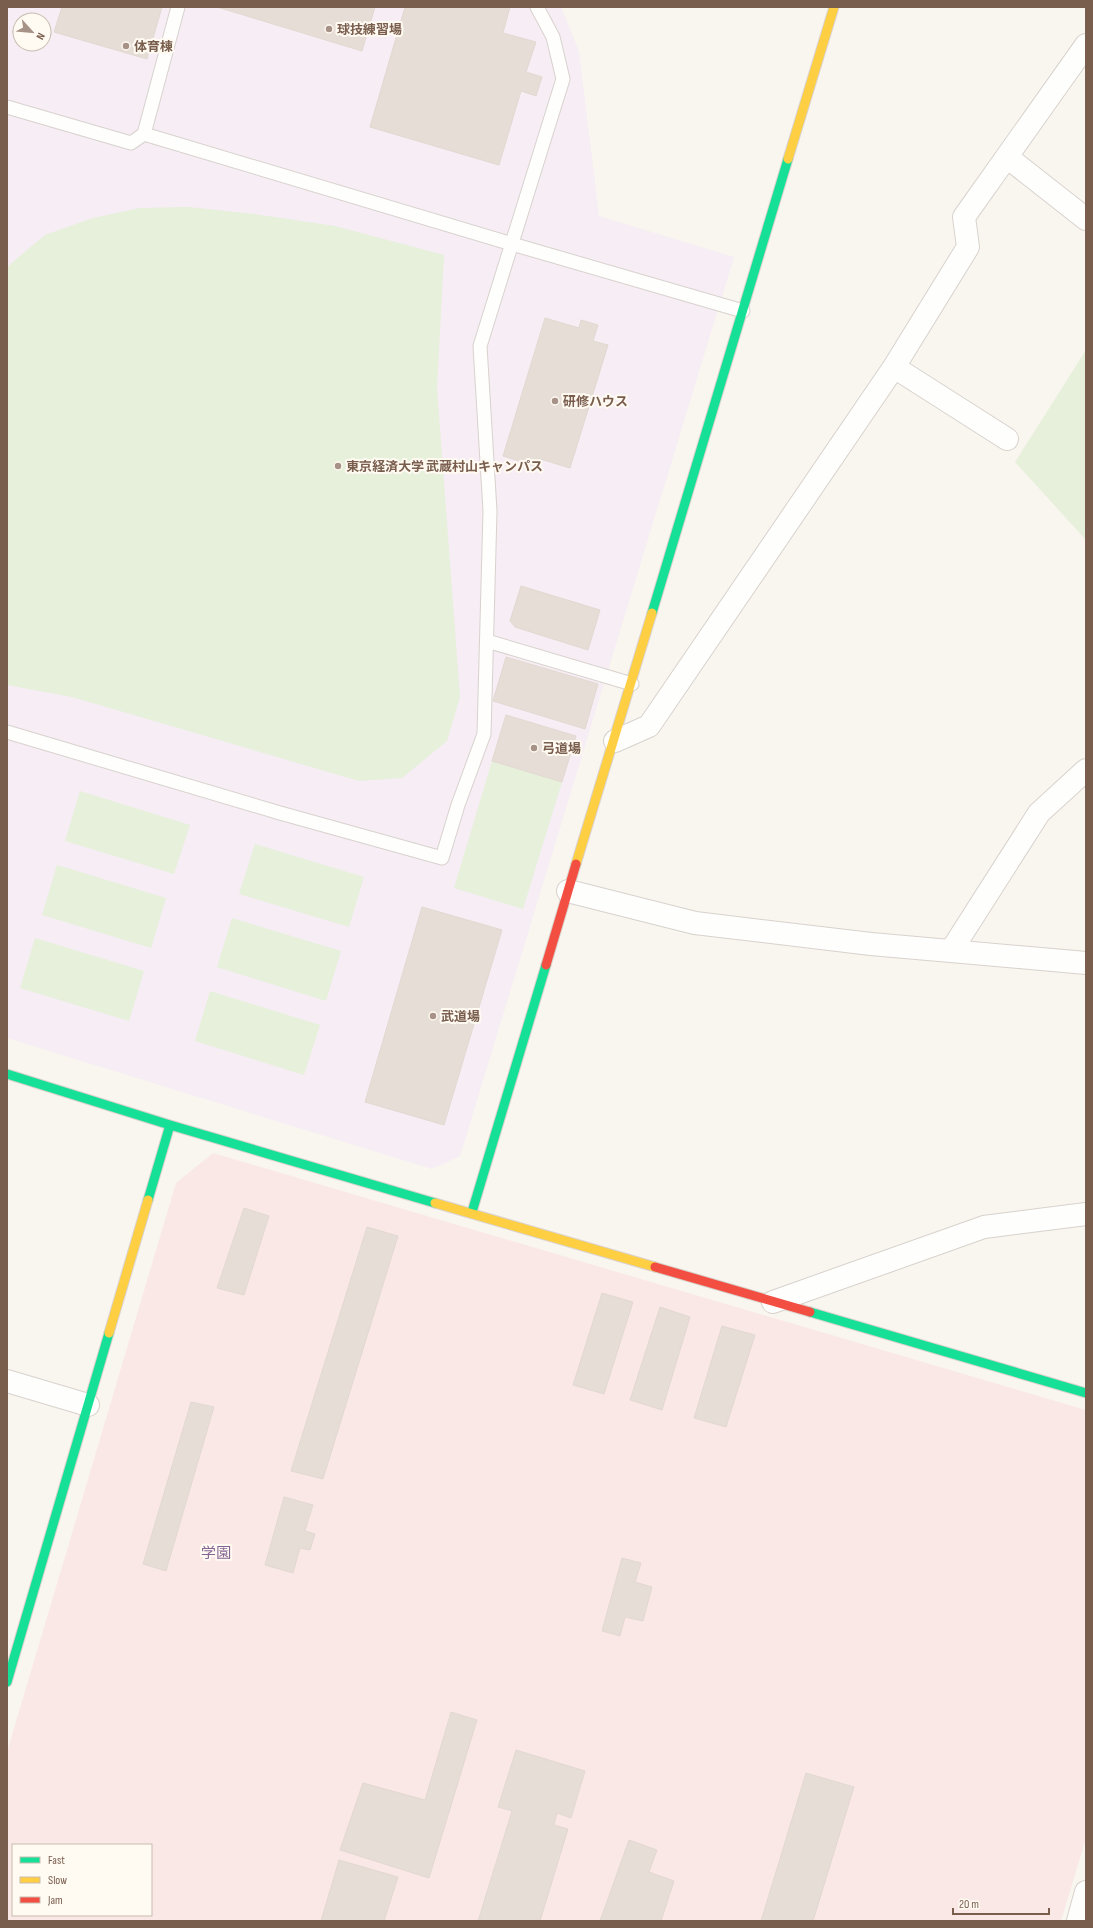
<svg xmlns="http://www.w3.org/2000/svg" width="1093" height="1928" font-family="'Sofia Sans Condensed','Noto Sans JP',sans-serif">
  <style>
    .education { fill: #f6edf5; fill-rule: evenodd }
    .medical { fill: #fae8e7; fill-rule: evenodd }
    .green { fill: #e6f0da }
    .building { fill: #e6ded6; stroke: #e2d8d1 }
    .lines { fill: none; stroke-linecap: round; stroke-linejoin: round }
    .lane-casing { stroke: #d8d2cd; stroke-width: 15 }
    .street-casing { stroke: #d8d2cd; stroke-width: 24 }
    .fast-casing { stroke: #d9d2cb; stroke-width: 11 }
    .slow-casing { stroke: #d9d2cb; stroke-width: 11 }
    .jam-casing { stroke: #d9d2cb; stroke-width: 11 }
    .lane { stroke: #fefefd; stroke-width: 13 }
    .street { stroke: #fefefd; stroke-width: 22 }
    .fast { stroke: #16e098; stroke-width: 9 }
    .slow { stroke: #ffcf43; stroke-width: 9 }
    .jam { stroke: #f24e42; stroke-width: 9 }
    .poi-dot { fill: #a69286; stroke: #fffaf2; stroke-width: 1.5 }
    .labels { text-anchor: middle; stroke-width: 4; stroke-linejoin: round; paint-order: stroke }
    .poi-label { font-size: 13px; font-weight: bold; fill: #795d4d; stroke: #fffaf2; text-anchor: start }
    .quarter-label { font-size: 15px; fill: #856594; stroke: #fffaf2 }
  </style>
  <rect width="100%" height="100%" fill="#f9f5ef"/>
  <path class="education" d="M7,7H561L579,51L599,216L734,257L460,1156L432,1169L7,1038ZM20,20H44V44H20Z"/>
  <path class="medical" d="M213,1153L1086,1410V1838L1061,1921H7V1752L176,1183ZM13,1845H151V1915H13Z"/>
  <path class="green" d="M188,207L254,214L335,226L444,255L437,388L460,697L447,741L402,778L359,781L72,697L7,685V267L45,235L93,218L140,208Z
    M1086,350V540L1015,462Z
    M492,761L562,782L523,909L454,888Z
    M80,791L190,825L174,874L65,841Z
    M255,844L364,877L349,927L239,894Z
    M57,865L166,898L151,948L42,915Z
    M232,918L341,951L326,1001L217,967Z
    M35,938L144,971L129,1021L20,988Z
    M210,991L320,1025L304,1075L195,1041Z"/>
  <path class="building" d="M62,7H162L147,59L54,32Z
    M217,7H375L362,51Z
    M405,7H510L503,33L536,42L526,72L542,77L536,96L521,91L499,165L370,127Z
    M545,318L579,328L581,320L598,325L593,341L608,345L570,468L537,458L535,466L503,456Z
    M521,586L600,610L588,650L515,627L510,621Z
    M506,657L598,684L585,729L493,701Z
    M506,715L576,736L562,782L492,761Z
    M422,907L502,930L444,1125L365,1102Z
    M244,1208L269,1216L244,1295L217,1288Z
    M367,1227L398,1236L323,1479L291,1471Z
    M602,1293L633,1302L604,1394L573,1385Z
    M660,1307L690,1317L662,1410L630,1400Z
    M722,1326L755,1335L726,1427L694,1418Z
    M191,1402L214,1407L166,1571L143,1564Z
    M284,1497L313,1505L305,1531L315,1534L310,1550L300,1548L293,1573L265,1565Z
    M622,1558L641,1563L635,1582L652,1587L643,1621L625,1617L620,1636L602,1631Z
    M451,1712L477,1720L429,1878L340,1850L363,1783L425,1800Z
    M516,1750L585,1771L571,1818L557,1813L554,1825L568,1829L540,1921H478L512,1811L498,1807Z
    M806,1773L854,1787L813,1921H761Z
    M629,1840L657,1850L649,1872L674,1881L661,1921H600Z
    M339,1860L398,1877L384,1921H321Z"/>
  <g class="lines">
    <defs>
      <path id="lane" d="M7,107L131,143L144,134L178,7
        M144,134L512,244L743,311
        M487,641L632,684
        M7,732L280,813L442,858L458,805L484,734L490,511L480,346L563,79L553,37L537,7"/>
      <path id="street" d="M1007,157L1086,219
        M894,367L1007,439
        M615,741L649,726L894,367L968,247L964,217L1086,45
        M568,891L695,923L871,944L1086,963
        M951,951L1039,813L1086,770
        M773,1302L984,1227L1086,1214
        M7,1381L88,1405
        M1078,1921L1086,1892"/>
      <path id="fast" d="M652,613L788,159
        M7,1074L170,1125L435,1203
        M148,1200L170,1125
        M472,1212L546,965
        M810,1312L1086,1393
        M7,1682L109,1333"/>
      <path id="slow" d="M788,159L834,7
        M576,864L652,613
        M435,1203L655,1267
        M109,1333L148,1200"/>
      <path id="jam" d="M546,965L576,864
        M655,1267L810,1312"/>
    </defs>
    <use href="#lane" class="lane-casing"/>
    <use href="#street" class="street-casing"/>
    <use href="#fast" class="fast-casing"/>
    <use href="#slow" class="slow-casing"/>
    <use href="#jam" class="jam-casing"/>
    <use href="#lane" class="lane"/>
    <use href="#street" class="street"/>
    <use href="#fast" class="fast"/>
    <use href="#slow" class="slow"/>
    <use href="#jam" class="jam"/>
  </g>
  <g class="poi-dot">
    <circle cx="329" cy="29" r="4"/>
    <circle cx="126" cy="46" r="4"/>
    <circle cx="555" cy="401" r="4"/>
    <circle cx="338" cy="466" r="4"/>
    <circle cx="534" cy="748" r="4"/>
    <circle cx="433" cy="1016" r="4"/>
  </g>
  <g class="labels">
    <g class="poi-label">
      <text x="337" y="34">球技練習場</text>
      <text x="134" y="51">体育棟</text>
      <text x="563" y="406">研修ハウス</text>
      <text x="346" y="471">東京経済大学 武蔵村山キャンパス</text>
      <text x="542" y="753">弓道場</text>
      <text x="441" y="1021">武道場</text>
    </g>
    <g class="quarter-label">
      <text x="216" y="1558">学園</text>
    </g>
  </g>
  <rect width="1093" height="1928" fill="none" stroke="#795d4d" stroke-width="16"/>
  <rect x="12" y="1844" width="140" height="72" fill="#fffaf2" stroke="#c9bbb0"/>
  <rect x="20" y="1857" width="20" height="6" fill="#16e098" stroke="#c9bbb0"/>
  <text x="48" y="1864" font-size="12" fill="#795d4d">Fast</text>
  <rect x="20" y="1877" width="20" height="6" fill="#ffcf43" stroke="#c9bbb0"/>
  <text x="48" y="1884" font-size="12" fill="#795d4d">Slow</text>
  <rect x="20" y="1897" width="20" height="6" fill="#f24e42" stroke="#c9bbb0"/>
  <text x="48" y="1904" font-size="12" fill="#795d4d">Jam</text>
  <g transform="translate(32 32) rotate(117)"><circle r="19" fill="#fffaf2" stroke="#c9bbb0"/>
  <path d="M0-3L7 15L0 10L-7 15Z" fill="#a69286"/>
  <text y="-6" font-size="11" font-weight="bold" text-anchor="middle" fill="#795d4d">N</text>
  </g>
  <path d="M953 1908v6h96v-6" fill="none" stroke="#795d4d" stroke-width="2"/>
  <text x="959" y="1908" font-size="12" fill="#795d4d" stroke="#fffaf2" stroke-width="3" paint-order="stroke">20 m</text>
</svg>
